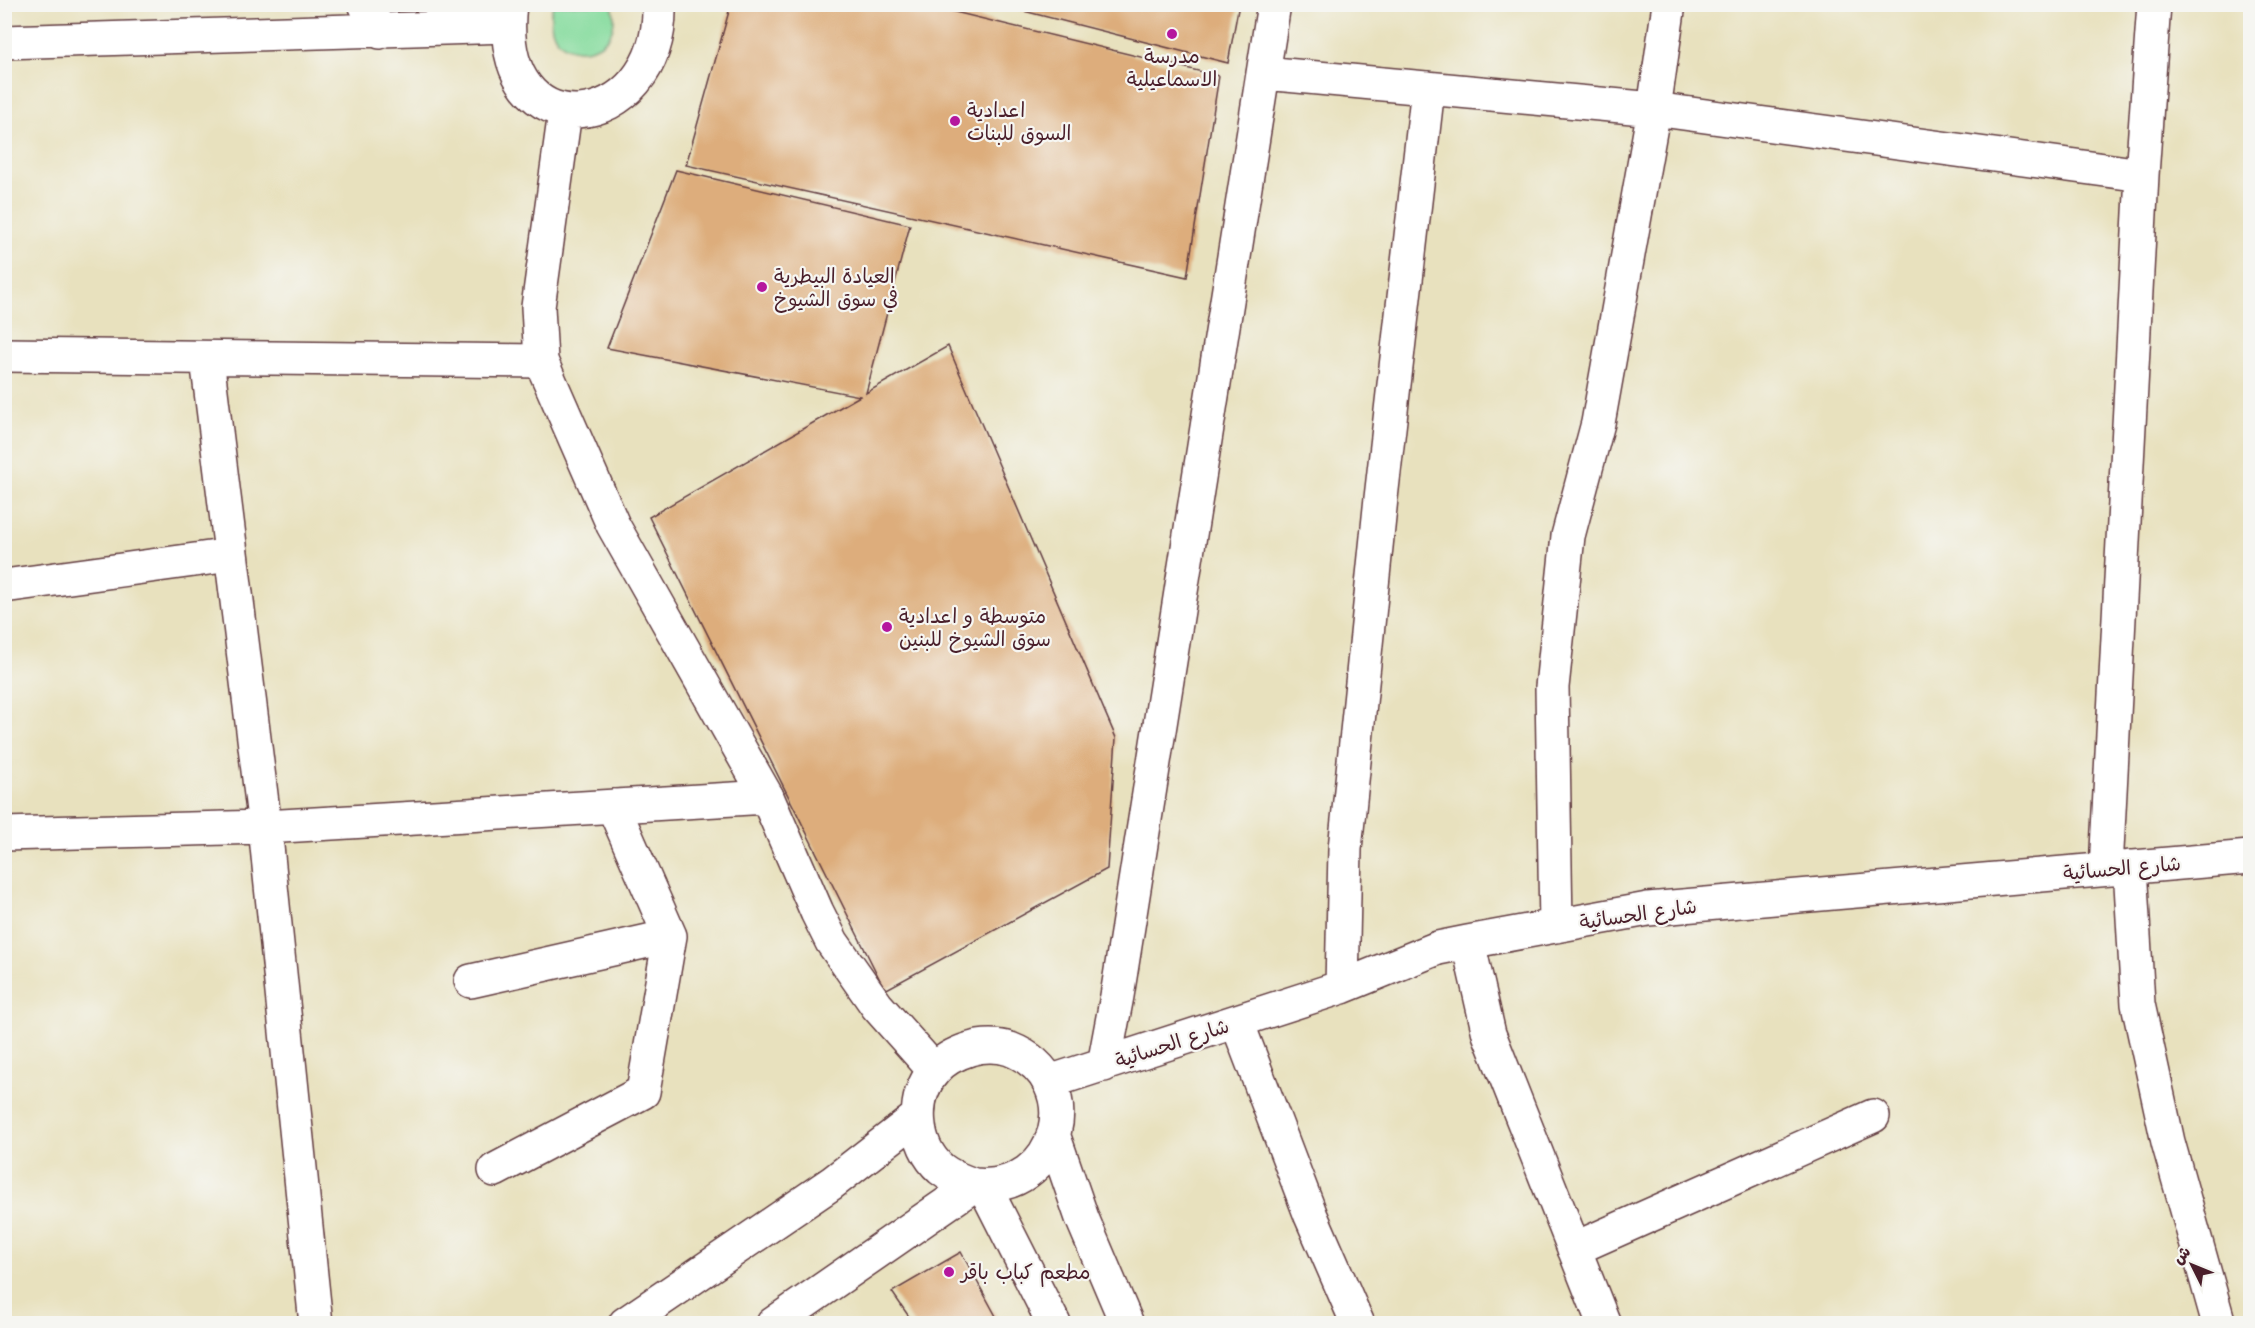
<svg xmlns="http://www.w3.org/2000/svg" width="2255" height="1328" font-family="'Comic Neue','Playpen Sans Arabic',sans-serif">
  <style>
    .green { fill: #87dc9f; stroke: #687e65; stroke-width: 1.5 }
    .building { fill: #ddad7b }
    .lines { fill: none; stroke-linecap: round; stroke-linejoin: round }
    .minor-casing { stroke: #623c41; stroke-width: 36 }
    .tertiary-casing { stroke: #623c41; stroke-width: 36 }
    .minor { stroke: #fff; stroke-width: 33 }
    .tertiary { stroke: #fff; stroke-width: 33 }
    .poi-dot { fill: #b5179e; stroke: #f6f6f2; stroke-width: 2 }
    .labels { text-anchor: middle; stroke-width: 4.5; stroke-linejoin: round; paint-order: stroke }
    .poi-label { font-size: 20px; fill: #4a1f2b; stroke: #f6f6f2; text-anchor: start }
    .street-label { font-size: 20px; fill: #4a1f2b; stroke: #f6f6f2 }
  </style>
  <rect width="100%" height="100%" fill="#f6f6f2"/>
  <filter id="ink" filterUnits="userSpaceOnUse"><feTurbulence type="fractalNoise" baseFrequency=".0167" numOctaves="2"/><feDisplacementMap in="SourceGraphic" scale="12" xChannelSelector="R" yChannelSelector="G"/><feConvolveMatrix kernelMatrix="1 2 1 2 8 2 1 2 1" color-interpolation-filters="sRGB"/></filter>
  <filter id="wash" filterUnits="userSpaceOnUse"><feTurbulence type="fractalNoise" baseFrequency=".008" numOctaves="4" result="noise"/><feDisplacementMap in="SourceGraphic" scale="24" xChannelSelector="R" yChannelSelector="G"/><feGaussianBlur stdDeviation="1.35" result="paint"/><feColorMatrix in="noise" values="0 0 0 0 0 0 0 0 0 0 0 0 0 0 0 0 0 1.4 0 .05"/><feComposite in="paint" operator="in"/></filter>
  <g filter="url(#wash)">
    <rect width="100%" height="100%" fill="#e8e1be"/>
    <path class="green" d="M554,5H612C627,57 553,66 551,22C551,15 550,11 554,5Z"/>
    <g id="blocks">
      <path class="building" d="M731,4H922L1219,76L1187,277L686,165Z
        M996,4H1239L1228,63Z
        M676,170L910,225L866,393L948,346L1116,738L1107,869L885,990L649,517L860,396L607,348Z
        M961,1252L997,1318L988,1324H914L892,1292Z"/>
    </g>
  </g>
  <g filter="url(#ink)">
    <use href="#blocks" fill-opacity="0" stroke="#623c41" stroke-width="1.5"/>
    <g class="lines">
      <defs>
        <path id="minor" d="M365,4L380,32
          M4,42L508,26
          M1263,73L1654,109L2142,175
          M4,355L541,361
          M207,359L265,827L316,1324
          M4,586L231,555
          M4,834L265,827L767,797
          M2130,867L2138,1004L2168,1142L2219,1324
          M2106,869L2142,175L2154,4
          M1556,926L1552,687L1568,536L1598,423L1654,109L1669,4
          M1468,942L1489,1034L1604,1324
          M471,981L670,936
          M1342,987L1345,849L1381,498L1428,88
          M1237,1022L1311,1216L1358,1324
          M1104,1065L1117,996L1274,4
          M1049,1082L1342,987L1438,948L1468,942L1648,909L2250,857
          M495,1170L643,1092L670,936L613,806
          M1574,1249L1873,1116"/>
        <path id="tertiary" d="M510,4C492,156 663,137 659,4
          M565,112L538,307L541,361L613,525L767,797L817,912L832,942L877,1006L934,1070
          M1054,1137L1082,1218L1127,1324
          M984,1186L1054,1324
          M625,1324L832,1183L917,1117
          M773,1324L974,1185C1060,1194 1090,1080 1010,1049C998,1045 982,1045 970,1049C957,1053 944,1059 935,1070C910,1097 914,1145 941,1169C951,1177 962,1181 974,1185"/>
      </defs>
      <use href="#minor" class="minor-casing"/>
      <use href="#tertiary" class="tertiary-casing"/>
      <use href="#minor" class="minor"/>
      <use href="#tertiary" class="tertiary"/>
    </g>
  </g>
  <g class="poi-dot">
    <circle cx="1172" cy="34" r="6"/>
    <circle cx="955" cy="121" r="6"/>
    <circle cx="762" cy="287" r="6"/>
    <circle cx="887" cy="627" r="6"/>
    <circle cx="949" cy="1272" r="6"/>
  </g>
  <g class="labels">
    <g class="poi-label">
      <text x="1172" y="63" text-anchor="middle">مدرسة<tspan x="1172" dy="23">الاسماعيلية</tspan></text>
      <text x="967" y="117">اعدادية<tspan x="967" dy="23">السوق للبنات</tspan></text>
      <text x="774" y="283">العيادة البيطرية<tspan x="774" dy="23">في سوق الشيوخ</tspan></text>
      <text x="899" y="623">متوسطة و اعدادية<tspan x="899" dy="23">سوق الشيوخ للبنين</tspan></text>
      <text x="961" y="1279">مطعم كباب باقر</text>
    </g>
    <g class="street-label">
      <text transform="translate(2122 868) rotate(-5)" y="7">شارع الحسائية</text>
      <text transform="translate(1638 914) rotate(-8)" y="7">شارع الحسائية</text>
      <text transform="translate(1172 1043) rotate(-18)" y="7">شارع الحسائية</text>
    </g>
  </g>
  <rect width="2255" height="1328" fill="none" stroke="#f6f6f2" stroke-width="24"/>
  <g transform="translate(2192 1265) rotate(313)" stroke="#f6f6f2" stroke-width="4.5" paint-order="stroke">
  <path d="M0-4.5L10 22L0 15L-10 22Z" fill="#4a1f2b"/>
  <text y="-9" font-size="16" font-weight="bold" text-anchor="middle" fill="#4a1f2b">ش</text>
  </g>
</svg>
